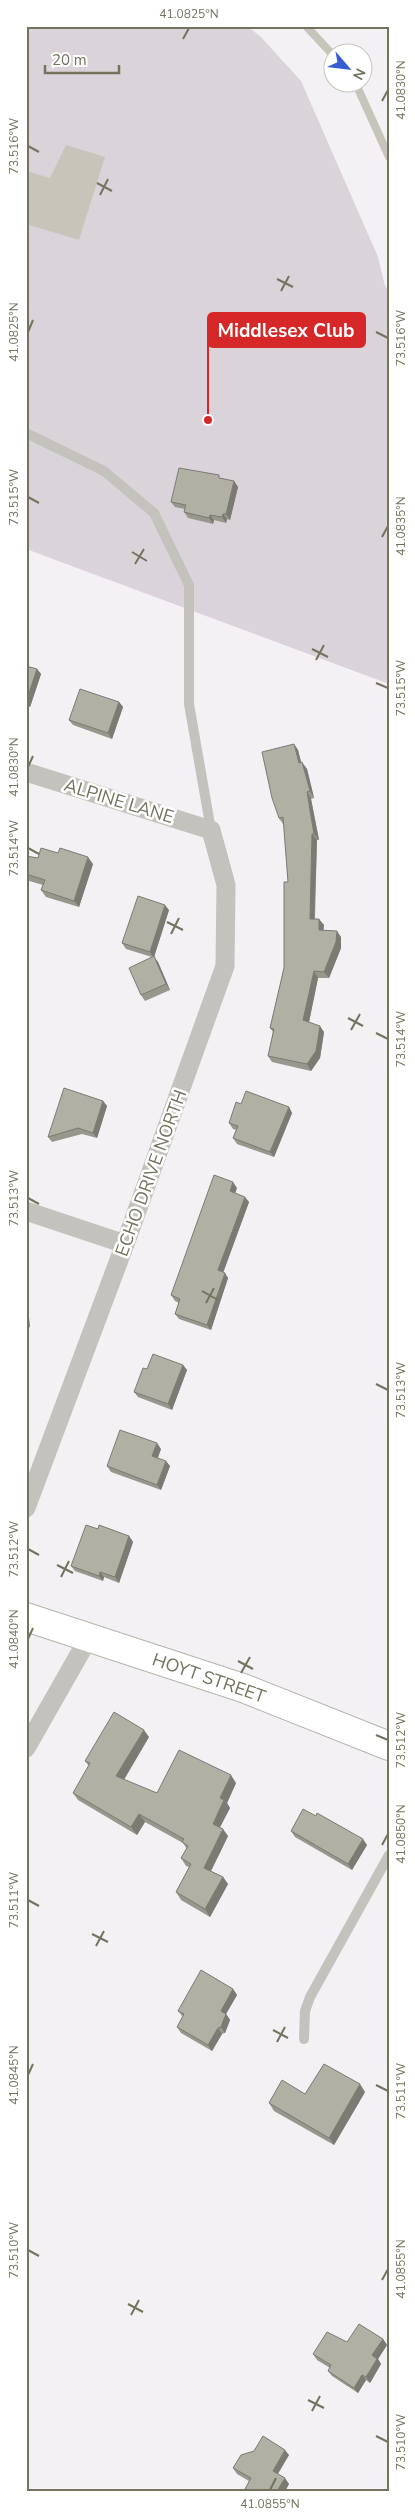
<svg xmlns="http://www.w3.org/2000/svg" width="415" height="2517" font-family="'Nunito Sans',sans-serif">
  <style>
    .green { fill: #dbd3da }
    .water { fill: #c7c4ba }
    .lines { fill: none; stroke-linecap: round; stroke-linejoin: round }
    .stream { stroke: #c7c4ba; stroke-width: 8 }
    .primary-casing { stroke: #b5b5ad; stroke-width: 30 }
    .lane { stroke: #c3c2bc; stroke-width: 10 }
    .street { stroke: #c3c2bc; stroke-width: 19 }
    .primary { stroke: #fff; stroke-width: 28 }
    .wall { fill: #98978d }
    .shaded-wall { fill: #7c7b73 }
    .building { fill: #b1b0a4; stroke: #7c7b73 }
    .ticks { fill: none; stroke: #74735e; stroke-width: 2 }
    .labels { text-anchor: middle; stroke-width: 5; stroke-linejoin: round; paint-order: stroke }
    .street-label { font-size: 18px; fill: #74735e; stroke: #fff }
    .leader { fill: none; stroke: #d62828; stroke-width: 2 }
    .callout-dot { fill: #d62828; stroke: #fff; stroke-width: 2 }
    .callout { fill: #d62828; stroke: #d62828; stroke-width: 2 }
    .callout-label { font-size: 19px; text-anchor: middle; font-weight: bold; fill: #fff }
    .neatline { fill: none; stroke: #74735e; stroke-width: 2 }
    .ticks-label { font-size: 12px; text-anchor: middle; fill: #74735e }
  </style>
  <rect width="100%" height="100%" fill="#f3f1f4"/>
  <path class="green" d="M26,26H247L261,37L301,81L378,257L385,286L389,291V684L26,549Z"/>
  <path class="water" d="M66,145L105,157L79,240L26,224V171L50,178Z"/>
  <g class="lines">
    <path class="stream" d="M306,26L332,54
      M355,82L389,157"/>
    <defs>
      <path id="primary" d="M26,1617L243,1688L389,1746"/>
    </defs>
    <use href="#primary" class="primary-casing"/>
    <path class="lane" d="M26,433L104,471L154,513L189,585V704L211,830
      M304,2039L305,2011L310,1997L389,1855"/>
    <path class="street" d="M26,772L211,830L226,885L225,966L125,1244L26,1508
      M26,1211L125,1244
      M26,1748L88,1639"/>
    <use href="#primary" class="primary"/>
  </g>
  <path class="wall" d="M221,478L234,481L238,487L230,520L227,519L226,523L214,520L213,524L188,518L184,512L185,509L175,507L171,502Z
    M26,666L37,669L41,674L30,707L26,706Z
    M119,702L123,707L112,739L73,725L69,720Z
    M294,744L298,750L301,763L307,769L314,798L311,799L319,840H317L315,919L324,925L323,930L341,937V948L329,978H318L309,1022L324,1032L320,1058L311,1071L272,1062L268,1056L273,1032L270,1028L284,968L288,882L284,824H283L279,818Z
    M58,853L93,864L79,907L46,897L41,890L43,885L26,880V856L38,858Z
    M169,910L154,957L158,962L170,990L145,1001L141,995L152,957L126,949L122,943Z
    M103,1101L107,1106L97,1138L82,1134L52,1142L48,1137Z
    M241,1104L289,1107L292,1113L274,1157L237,1144L233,1138L236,1130L233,1129L229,1123Z
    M237,1188L235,1193L249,1202L223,1272L228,1278L211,1330L179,1319L175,1314L179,1303L175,1301L171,1295Z
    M183,1365L187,1370L172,1410L138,1397L134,1392L147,1369Z
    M161,1449L158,1458L170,1466L161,1490L111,1472L107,1466Z
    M98,1529L129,1536L133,1542L119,1583L104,1577L103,1581L75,1571L71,1566Z
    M149,1737L124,1780L157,1793L236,1783L227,1803L230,1808L220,1827L228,1836L211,1871L223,1877L228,1884L210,1917L181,1900L176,1892L189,1867L186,1866L181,1858L187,1849L183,1843L145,1822L137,1835L78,1800L73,1793L89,1766L85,1761Z
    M291,1831L367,1845L352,1870L295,1837Z
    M233,1989L237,1995L226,2014L230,2020L225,2033L222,2034L212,2051L181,2033L177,2027L183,2017L178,2011Z
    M365,2092L334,2145L274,2111L269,2103L305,2094Z
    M383,2339L387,2345L378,2359L381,2364L370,2383L366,2380L358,2393L332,2376L328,2371L330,2368L317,2360L313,2354L347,2342Z
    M289,2455L278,2474L289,2484L285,2491H244L249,2481L237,2474L233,2468Z"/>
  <path class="shaded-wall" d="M234,481L238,487L230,520L226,514Z
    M223,514L227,519L226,523L222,517Z
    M210,515L214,520L213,524L209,518Z
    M37,669L41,674L30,707L26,702Z
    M119,702L123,707L112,739L108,733Z
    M294,744L298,750L303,769L299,763Z
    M302,762L307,769L314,798L310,791Z
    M307,792L311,799L319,840L314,834Z
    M312,834L317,840L314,925L310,919Z
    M88,857L93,864L79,907L74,901Z
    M165,905L169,910L154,957L158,962L170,990L166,984L154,958L150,952Z
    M319,919L324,925L323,936L319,930Z
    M337,931L341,937V948L329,978L324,972Z
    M314,971L318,978L308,1027L303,1020Z
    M320,1026L324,1032L320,1058L311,1071L307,1064Z
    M103,1101L107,1106L97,1138L93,1133Z
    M289,1107L292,1113L274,1157L270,1152Z
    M233,1182L237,1188L234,1196L230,1191Z
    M245,1197L249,1202L222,1276L218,1270Z
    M225,1273L228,1278L211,1330L207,1325Z
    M26,1293L30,1326L26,1335Z
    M183,1365L187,1370L172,1410L168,1404Z
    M157,1443L161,1449L156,1461L152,1456Z
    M166,1461L170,1466L161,1490L157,1485Z
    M129,1536L133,1542L119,1583L115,1577Z
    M100,1572L104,1577L103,1581L99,1576Z
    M144,1730L149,1737L121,1784L116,1776Z
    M231,1775L236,1783L227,1803L230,1808L218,1831L213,1824L220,1798Z
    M139,1814L145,1822L137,1835L131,1827Z
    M223,1829L228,1836L209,1875L204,1868Z
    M363,1839L367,1845L352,1870L348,1864Z
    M223,1877L228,1884L210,1917L205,1909Z
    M233,1989L237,1995L226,2014L230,2020L225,2033L221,2027V2011Z
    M218,2028L222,2034L212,2051L208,2045Z
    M360,2084L365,2092L334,2145L329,2138Z
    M383,2339L387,2345L378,2359L381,2364L370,2383L366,2377L372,2355Z
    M362,2375L366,2380L358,2393L354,2388Z
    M285,2450L289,2455L276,2476L273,2471Z
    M285,2478L289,2484L285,2491H277Z"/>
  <path class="building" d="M179,468L219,475V478L234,481L226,514H223L222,517L210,515L209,518L184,512L186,505L171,502Z
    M26,666L37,669L26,702Z
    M80,689L119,702L108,733L69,720Z
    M294,744L299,763L302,762L310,791L307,792L314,834H312L310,919H319V930L337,931L336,942L324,972L314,971L303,1020L320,1026L316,1051L307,1064L268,1056L274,1029L270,1028L284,968V882H288L283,817L279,818L272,798L262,752Z
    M41,848L58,853L60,848L88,857L74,901L41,890L45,880L26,874V856L38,858Z
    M138,896L165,905L150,952L122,943Z
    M154,956L166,984L141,995L129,968Z
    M64,1088L103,1101L93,1133L78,1128L48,1137Z
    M246,1091L289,1107L270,1152L233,1138L238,1126L229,1123L236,1102L241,1104Z
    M214,1175L233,1182L230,1191L245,1197L218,1270L225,1273L207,1325L175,1314L180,1299L171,1295Z
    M153,1354L183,1365L168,1404L134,1392L143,1368L147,1369Z
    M120,1430L157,1443L152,1456L166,1461L157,1485L107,1466Z
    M86,1525L98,1529L99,1525L129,1536L115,1577L100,1572L99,1576L71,1566Z
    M114,1712L144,1730L116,1776L157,1793L179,1750L231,1775L220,1798L224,1800L213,1824L223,1829L204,1868L223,1877L205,1909L176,1892L191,1864L181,1858L188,1846L182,1842L184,1839L139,1814L131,1827L73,1793L90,1763L85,1761Z
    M303,1809L316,1816L317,1813L363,1839L348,1864L291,1831Z
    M201,1970L233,1989L221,2011L226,2014L221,2027L218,2028L208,2045L177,2027L184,2014L178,2011Z
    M324,2064L360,2084L329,2138L269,2103L282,2080L305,2094Z
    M359,2324L383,2339L372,2355L377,2359L366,2377L362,2375L354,2388L328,2371L331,2365L313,2354L327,2332L347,2342Z
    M263,2436L285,2450L273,2471L285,2478L277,2491H244L251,2478L233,2468L241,2455L254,2451Z"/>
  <path class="ticks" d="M183,39L189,28M382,101L388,90M28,146L39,152M97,183L112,191M100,195L108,179M277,279L293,287M281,291L289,276M28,332L33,320M376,332L388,338M28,497L39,503M382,537L388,526M132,552L147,561M135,564L144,549M312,649L328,657M316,660L324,645M376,683L388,688M28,767L33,756M28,848L39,854M167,922L183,930M171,934L179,918M348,1018L363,1026M351,1030L360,1014M376,1033L388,1039M28,1198L39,1204M202,1291L218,1300M206,1303L214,1288M376,1384L388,1390M28,1549L39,1555M57,1565L73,1573M61,1577L69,1561M28,1639L33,1628M238,1661L253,1669M241,1673L250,1657M376,1735L388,1740M382,1845L388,1834M28,1900L39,1906M92,1934L108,1942M96,1946L104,1931M273,2030L288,2038M277,2042L285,2027M28,2075L33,2064M376,2085L388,2091M28,2250L39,2256M382,2280L388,2269M128,2304L143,2312M131,2315L139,2300M308,2400L324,2408M312,2411L320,2396M376,2436L388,2442M270,2490L276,2478"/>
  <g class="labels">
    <g class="street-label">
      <text transform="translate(119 801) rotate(17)" y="6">ALPINE LANE</text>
      <text transform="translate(151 1173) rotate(-70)" y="6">ECHO DRIVE NORTH</text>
      <text transform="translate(209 1678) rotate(19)" y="6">HOYT STREET</text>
    </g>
  </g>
  <path class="leader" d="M208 420L208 330"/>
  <circle class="callout-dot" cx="208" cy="420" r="5"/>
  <rect class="callout" x="208" y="313" width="157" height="34" rx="5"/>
  <g class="callout-label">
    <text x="286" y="337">Middlesex Club</text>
  </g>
  <rect width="415" height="2517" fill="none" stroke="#ffffff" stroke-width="55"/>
  <g transform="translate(348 68) rotate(118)"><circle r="24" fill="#ffffff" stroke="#c7c7bf"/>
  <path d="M0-4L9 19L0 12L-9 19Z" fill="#345dd1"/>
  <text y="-8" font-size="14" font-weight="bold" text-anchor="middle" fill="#74735e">N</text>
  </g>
  <path d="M45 65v8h74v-8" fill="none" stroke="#74735e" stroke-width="2.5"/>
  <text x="52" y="65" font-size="15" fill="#74735e" stroke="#ffffff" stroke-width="4" paint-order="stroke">20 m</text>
  <rect x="28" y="28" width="360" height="2462" class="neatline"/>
  <g class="ticks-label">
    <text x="189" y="18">41.0825°N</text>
    <text transform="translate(401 90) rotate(-90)" y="4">41.0830°N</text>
    <text transform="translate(14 146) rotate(-90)" y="4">73.516°W</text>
    <text transform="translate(14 332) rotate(-90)" y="4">41.0825°N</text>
    <text transform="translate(401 338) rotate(-90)" y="4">73.516°W</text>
    <text transform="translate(14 497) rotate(-90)" y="4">73.515°W</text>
    <text transform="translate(401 526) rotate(-90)" y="4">41.0835°N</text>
    <text transform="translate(401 688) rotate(-90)" y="4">73.515°W</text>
    <text transform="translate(14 767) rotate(-90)" y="4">41.0830°N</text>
    <text transform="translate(14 848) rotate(-90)" y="4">73.514°W</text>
    <text transform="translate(401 1039) rotate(-90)" y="4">73.514°W</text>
    <text transform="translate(14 1198) rotate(-90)" y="4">73.513°W</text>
    <text transform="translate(401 1390) rotate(-90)" y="4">73.513°W</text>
    <text transform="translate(14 1549) rotate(-90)" y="4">73.512°W</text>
    <text transform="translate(14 1639) rotate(-90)" y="4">41.0840°N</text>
    <text transform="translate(401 1740) rotate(-90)" y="4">73.512°W</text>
    <text transform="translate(401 1834) rotate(-90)" y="4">41.0850°N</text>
    <text transform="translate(14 1900) rotate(-90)" y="4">73.511°W</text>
    <text transform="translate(14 2075) rotate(-90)" y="4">41.0845°N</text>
    <text transform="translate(401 2091) rotate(-90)" y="4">73.511°W</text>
    <text transform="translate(14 2250) rotate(-90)" y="4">73.510°W</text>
    <text transform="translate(401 2269) rotate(-90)" y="4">41.0855°N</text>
    <text transform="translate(401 2442) rotate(-90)" y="4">73.510°W</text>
    <text x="270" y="2508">41.0855°N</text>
  </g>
</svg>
